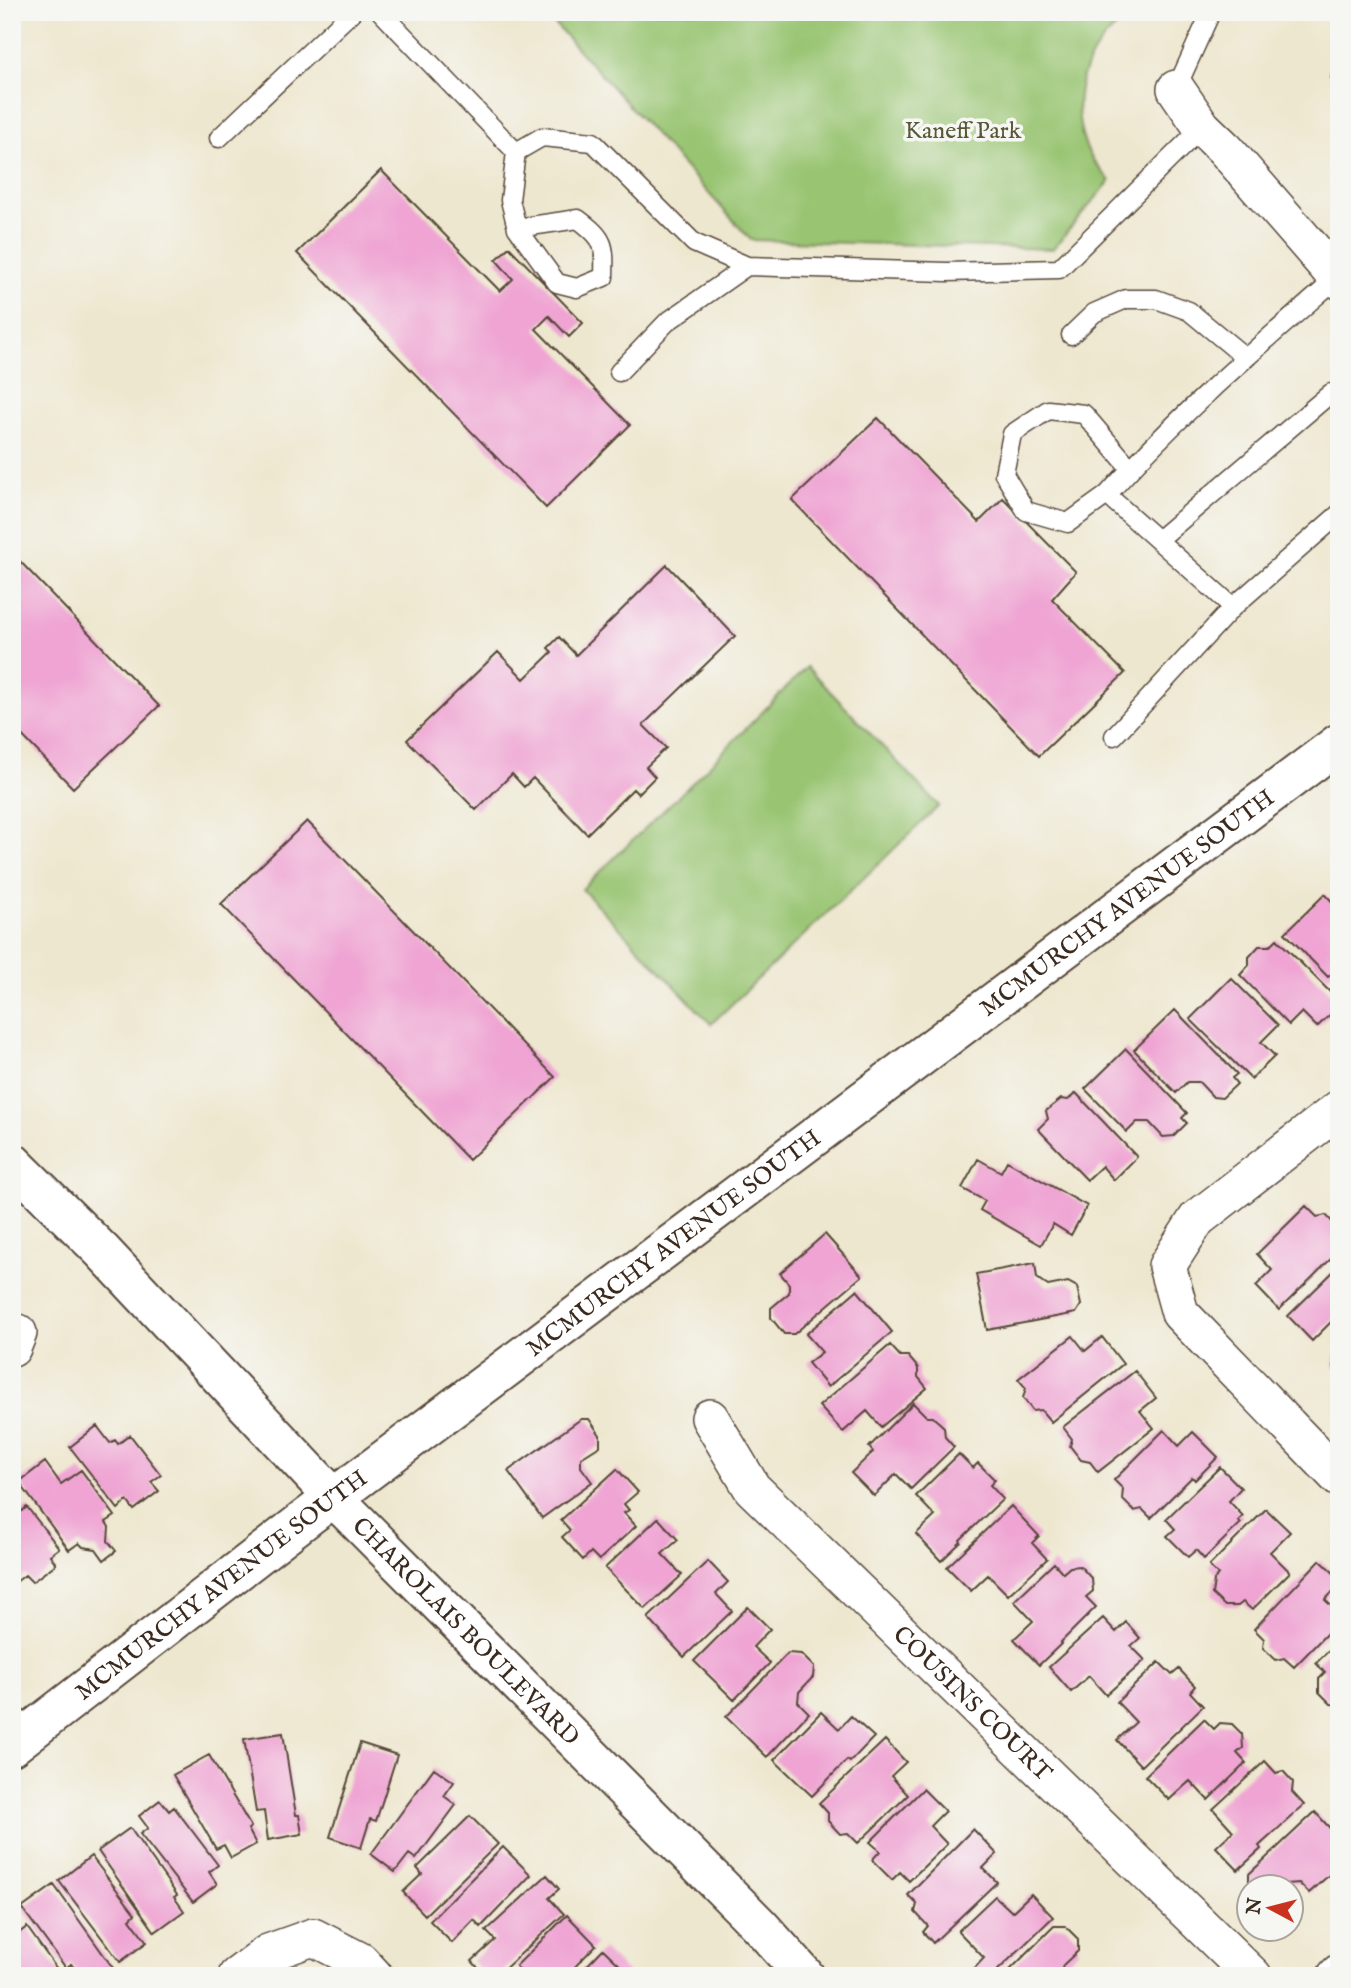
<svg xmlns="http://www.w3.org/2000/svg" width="1351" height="1988" font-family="'IM FELL English',serif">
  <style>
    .green { fill: #99c572; stroke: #6a7848; stroke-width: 2 }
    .building { fill: #efa4d3 }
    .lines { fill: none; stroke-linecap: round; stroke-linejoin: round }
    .lane-casing { stroke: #564639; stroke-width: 21 }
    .street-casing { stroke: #564639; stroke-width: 40 }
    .secondary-casing { stroke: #564639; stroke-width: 42 }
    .lane { stroke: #fff; stroke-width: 18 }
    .street { stroke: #fff; stroke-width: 37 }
    .secondary { stroke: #fff; stroke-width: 38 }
    .labels { text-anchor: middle; stroke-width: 7; stroke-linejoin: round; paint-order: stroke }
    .park-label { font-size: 24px; fill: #575837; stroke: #f6f6f2 }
    .street-label { font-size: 24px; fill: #3b2a1e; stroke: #f6f6f2 }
  </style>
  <rect width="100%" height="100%" fill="#f6f6f2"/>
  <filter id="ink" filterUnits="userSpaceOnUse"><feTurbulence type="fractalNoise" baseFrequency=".0143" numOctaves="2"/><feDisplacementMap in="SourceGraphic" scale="14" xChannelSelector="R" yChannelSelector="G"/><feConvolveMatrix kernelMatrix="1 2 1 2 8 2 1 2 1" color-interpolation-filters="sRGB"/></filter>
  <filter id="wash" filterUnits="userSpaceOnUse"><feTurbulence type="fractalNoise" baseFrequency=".00686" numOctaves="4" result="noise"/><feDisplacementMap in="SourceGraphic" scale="28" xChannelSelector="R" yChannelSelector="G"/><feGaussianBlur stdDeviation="1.57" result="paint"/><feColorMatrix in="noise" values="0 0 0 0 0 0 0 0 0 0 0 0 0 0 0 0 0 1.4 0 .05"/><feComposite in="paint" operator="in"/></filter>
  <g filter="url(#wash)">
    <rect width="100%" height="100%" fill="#eee7cf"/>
    <path class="green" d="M544,12H1141C1086,35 1062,102 1090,155C1095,165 1104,173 1110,181L1053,249L751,240Z
      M807,667L939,806L711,1024L582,889L689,786Z"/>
    <g id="blocks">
      <path class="building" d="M1337,44H1339V80L1331,78Z
        M381,170L500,291L513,279L496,260L509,247L583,323L569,337L549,316L536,329L630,425L546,508L297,253Z
        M878,418L979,522L1003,498L1076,572L1052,599L1125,673L1039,756L792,500Z
        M12,553L159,706L73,788L12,725Z
        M667,565L735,636L643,725L666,748L646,767L655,777L638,794L633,789L587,834L533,778L524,787L512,774L476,810L407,740L498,652L524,679L552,652L548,648L559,637L576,655Z
        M307,821L555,1077L469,1160L221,904Z
        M1325,894L1339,909V967L1328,977L1285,933Z
        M1277,939L1339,1001V1006L1317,1027L1302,1012L1289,1025L1240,975L1249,965V957L1259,946H1270Z
        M1231,978L1278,1025L1261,1042L1275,1056L1251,1079L1190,1019Z
        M1175,1010L1237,1074L1232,1078L1237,1084L1222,1098L1213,1097L1199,1082H1187L1176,1093L1134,1050Z
        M1126,1049L1187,1113L1182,1118L1187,1123L1174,1136L1163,1137L1149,1122H1137L1127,1132L1085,1089Z
        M1076,1093L1137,1157L1114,1180L1102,1166L1087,1180L1038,1129L1048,1119L1046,1111L1061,1099L1068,1100Z
        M978,1159L1001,1172L1007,1161L1087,1206L1071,1235L1053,1224L1041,1245L980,1210L985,1201L962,1188Z
        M1306,1206L1317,1217L1326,1215L1336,1226L1339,1251L1279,1310L1256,1286L1272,1270L1257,1254Z
        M825,1234L862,1276L794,1334H784L771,1318V1308L789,1293V1284L780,1273Z
        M1035,1263L1037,1278L1048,1286L1068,1282L1077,1287L1081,1305L1076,1313L987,1330L976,1274Z
        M1339,1266V1322L1335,1318L1312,1341L1288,1316Z
        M857,1290L892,1332L828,1387L808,1363L822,1352L806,1334Z
        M1073,1336L1085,1351L1102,1337L1123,1364L1051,1422L1041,1410L1033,1411L1023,1398L1026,1388L1018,1379Z
        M890,1345L900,1356H908L918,1368V1377L927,1388L881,1427L867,1411L843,1432L819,1406Z
        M1339,1351V1371L1334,1366V1356Z
        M1135,1371L1156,1398L1140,1411L1154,1428L1098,1472L1090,1462L1081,1460L1070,1446L1072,1439L1063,1427Z
        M913,1403L927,1417H933L944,1427L945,1437L954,1447L911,1489L896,1474L874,1496L851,1473L873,1452L869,1447Z
        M581,1419H589L600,1435V1446L581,1458V1467L592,1482L542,1518L508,1471Z
        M97,1426L110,1443L115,1440L118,1444L130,1435L161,1475L151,1482L159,1491L134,1510L127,1501L118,1509L70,1447Z
        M1164,1430L1179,1446L1193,1432L1218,1457L1195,1480L1192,1477L1151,1518L1142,1509L1134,1511L1122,1499L1123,1489L1114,1480Z
        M959,1454L973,1468L978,1463L995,1480L990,1485L1003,1499L960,1540L961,1542L941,1561L916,1534L935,1516L916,1496Z
        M45,1462L61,1484L81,1470L115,1516L106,1522L109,1527L108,1541L116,1551L104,1560L96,1549L83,1547L79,1543L69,1550L19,1482Z
        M1220,1467L1241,1488L1229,1501L1243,1516L1238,1521L1241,1523L1204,1559L1196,1550L1188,1557L1167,1536L1175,1529L1166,1519Z
        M617,1469L638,1492L624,1504L629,1510L624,1513L636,1526L599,1560L591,1552L583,1560L562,1537L570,1530L561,1520Z
        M1011,1506L1039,1536L1032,1543L1047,1559L1008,1595L988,1575L971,1591L947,1567Z
        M27,1507L59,1548L50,1555L56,1564L32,1582L25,1575L16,1582L12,1578V1519Z
        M1266,1509L1290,1532L1270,1552L1290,1572L1252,1610L1243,1602L1238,1606H1225L1212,1594L1214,1580L1218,1575L1209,1566Z
        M658,1518L678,1540L662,1554L682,1575L645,1609L605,1568Z
        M1320,1560L1339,1578V1585L1325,1600L1339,1613V1621L1294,1667L1284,1658L1276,1660L1263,1648L1264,1639L1254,1629Z
        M708,1561L728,1582L716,1594L732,1611L684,1657L648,1618Z
        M1054,1563L1063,1573L1070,1567L1080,1566L1092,1579L1093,1591L1086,1597L1096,1607L1061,1642L1062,1643L1039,1665L1014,1639L1033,1621L1014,1601Z
        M748,1607L770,1629L753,1647L770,1663L734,1700L694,1661Z
        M1103,1618L1116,1632L1126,1622L1140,1638L1131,1646L1145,1660L1106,1695L1089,1676L1071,1692L1049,1667Z
        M1339,1641V1705L1331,1704L1319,1692V1679L1325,1673L1316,1663Z
        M788,1653L801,1654L814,1667L813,1677L799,1692L798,1702L809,1713L767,1757L726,1717Z
        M1159,1662L1172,1675L1179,1669L1195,1686L1190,1692L1203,1706L1141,1766L1117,1740L1136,1722L1117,1702Z
        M821,1712L839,1729L851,1716L874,1737L850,1762L847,1760L812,1796L774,1760Z
        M1204,1719L1214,1729L1220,1723L1232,1724L1242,1734L1243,1748L1237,1753L1246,1763L1208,1800L1190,1781L1169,1800L1145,1776Z
        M283,1733L296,1815H299L302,1834L268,1840L264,1811L256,1812L244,1739Z
        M885,1740L906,1762L891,1776L908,1795L858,1843L848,1833L840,1834L828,1821V1813L819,1803Z
        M360,1743L397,1755L376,1821L370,1819L361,1848L330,1837Z
        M209,1755L251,1827L248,1829L256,1844L231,1858L224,1845L216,1849L173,1775Z
        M1265,1761L1276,1773L1283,1771L1293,1782L1292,1792L1304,1805L1259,1846L1261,1849L1238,1870L1216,1847L1233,1831L1213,1809Z
        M434,1768L454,1782L444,1796L456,1805L416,1859L409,1854L395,1872L371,1854Z
        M923,1789L945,1811L930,1826L947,1844L909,1881L900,1872L892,1880L872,1860L880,1851L870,1842Z
        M160,1800L169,1811L174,1807L218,1865L209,1872L217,1884L193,1902L140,1834L148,1828L139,1816Z
        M1315,1812L1339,1838V1866L1309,1893L1299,1883L1286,1884L1283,1886H1252L1249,1884V1874Z
        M470,1816L498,1844L425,1915L403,1892L422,1874L417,1868Z
        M130,1828L177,1895L174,1897L184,1911L155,1932L98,1851Z
        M973,1829L997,1854L983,1868L997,1882L933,1943L923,1932L928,1926L915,1912L917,1904L908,1895Z
        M503,1847L531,1875L481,1927L474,1920L452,1943L430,1921Z
        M91,1856L135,1914L130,1919L147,1942L120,1962L59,1881Z
        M547,1875L559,1889L549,1898L564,1914L497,1976H485L472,1961L495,1940L486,1931Z
        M54,1885L113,1968L102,1976H80L71,1964L66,1968L22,1908Z
        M1031,1894L1053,1917L992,1976H975L971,1972L984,1958L958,1931L995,1896L1012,1912Z
        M567,1915L596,1945L566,1976H518L522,1973L516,1966Z
        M1054,1926H1065L1078,1939V1951L1063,1965L1061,1973L1064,1976H1004Z
        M27,1927L62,1976H12V1938Z
        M603,1949L631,1976H577Z"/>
    </g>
  </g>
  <g filter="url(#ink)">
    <use href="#blocks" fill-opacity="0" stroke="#564639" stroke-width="2"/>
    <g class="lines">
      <defs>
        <path id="lane" d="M381,12L516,152L542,137L593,142L694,243L747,266L947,272L1059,269L1202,127
          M1176,89L1211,12
          M219,138L352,12
          M516,152L510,200L517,228L557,283L577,288L604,277C605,244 605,239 578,219L517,228
          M1071,335L1094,313L1126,299H1156L1189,311L1246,358
          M619,372L667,322L747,266
          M1107,495L1068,523L1026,511L1004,474L1012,434L1048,410L1084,414L1130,468
          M1158,540L1331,393L1339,401
          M1233,607L1339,514
          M1114,736L1233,607L1107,495C1177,416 1258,347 1337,278"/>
        <g id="street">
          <path d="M1176,89L1202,127L1225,149L1339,280"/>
          <path d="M1339,1109L1197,1219L1167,1266L1180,1313L1339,1478"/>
          <path d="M12,1348L18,1333"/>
          <path id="s1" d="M710,1418L752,1488L1253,1976"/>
          <path d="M237,1976L268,1953L313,1937L360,1961L374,1976"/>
          <path d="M1336,1976L1339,1973"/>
        </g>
        <g id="secondary">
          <path id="s2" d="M12,1162L102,1251L334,1498L760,1926L805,1976"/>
          <path id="s3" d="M12,1746L309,1516L1339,743"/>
        </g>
      </defs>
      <use href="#lane" class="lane-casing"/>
      <use href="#street" class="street-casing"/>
      <use href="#secondary" class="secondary-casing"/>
      <use href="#lane" class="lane"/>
      <use href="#street" class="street"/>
      <use href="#secondary" class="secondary"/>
    </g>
  </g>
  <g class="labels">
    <g class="park-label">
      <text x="963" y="138">Kaneff Park</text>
    </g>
    <g class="street-label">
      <text dy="8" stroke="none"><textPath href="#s3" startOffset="1398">MCMURCHY AVENUE SOUTH</textPath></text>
      <text dy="8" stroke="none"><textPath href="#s3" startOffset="831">MCMURCHY AVENUE SOUTH</textPath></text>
      <text dy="8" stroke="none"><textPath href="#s3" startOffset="264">MCMURCHY AVENUE SOUTH</textPath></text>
      <text dy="8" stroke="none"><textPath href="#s2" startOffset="653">CHAROLAIS BOULEVARD</textPath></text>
      <text dy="8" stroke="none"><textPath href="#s1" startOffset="390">COUSINS COURT</textPath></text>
    </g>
  </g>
  <rect width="1351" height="1988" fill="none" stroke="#f6f6f2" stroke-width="42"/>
  <g transform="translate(1270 1908) rotate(277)"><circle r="33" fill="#f6f6f2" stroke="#aba49d" stroke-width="2"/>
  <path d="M0-5L12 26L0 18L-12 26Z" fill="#c8321e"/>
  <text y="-10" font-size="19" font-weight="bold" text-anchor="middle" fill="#3b2a1e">N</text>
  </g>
</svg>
